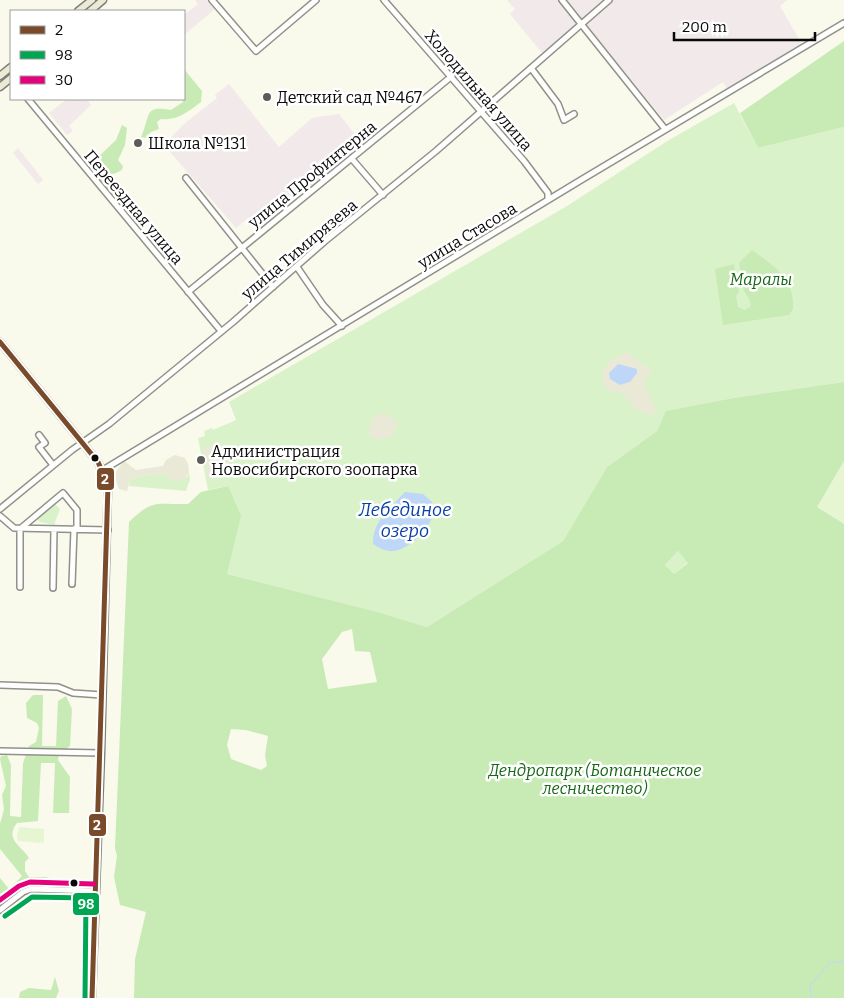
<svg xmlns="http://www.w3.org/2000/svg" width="844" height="998" font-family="Bitter,serif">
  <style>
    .industrial { fill: #f1e9ea }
    .green { fill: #daf2c9 }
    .forest { fill: #c8ebb6; fill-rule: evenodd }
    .pitch { fill: #e6f6d3 }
    .plaza { fill: #eae9d7 }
    .water { fill: #bed7f8 }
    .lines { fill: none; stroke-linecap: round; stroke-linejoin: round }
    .stream { stroke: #bed7f8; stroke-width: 1 }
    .minor-casing { stroke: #91918b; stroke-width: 8 }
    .major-casing { stroke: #7e7e78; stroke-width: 9 }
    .minor { stroke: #fefefc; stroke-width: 5 }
    .major { stroke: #ebebd5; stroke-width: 6 }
    .bus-1-casing { stroke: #fff; stroke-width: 9 }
    .bus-2-casing { stroke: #fff; stroke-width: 9 }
    .bus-3-casing { stroke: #fff; stroke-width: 9 }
    .bus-1 { stroke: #7a4b2a; stroke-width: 5 }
    .bus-2 { stroke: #00a651; stroke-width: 5 }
    .bus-3 { stroke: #e5007d; stroke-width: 5 }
    .poi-dot { fill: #5d5d58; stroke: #fff; stroke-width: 2 }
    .bus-dot { fill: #090909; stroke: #fff; stroke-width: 2 }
    .labels { text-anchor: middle; stroke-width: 5; stroke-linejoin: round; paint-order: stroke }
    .street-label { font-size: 16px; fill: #090909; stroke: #fff }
    .poi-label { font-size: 16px; fill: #090909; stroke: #fff; text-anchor: start }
    .park-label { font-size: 16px; font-style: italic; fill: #156615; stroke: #fff }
    .water-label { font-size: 18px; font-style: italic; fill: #0840a6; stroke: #fff }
    .line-badge { stroke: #fff; stroke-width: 2 }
    .badge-label { font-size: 14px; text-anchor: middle; font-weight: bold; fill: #fff }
  </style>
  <rect width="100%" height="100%" fill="#f9f9ec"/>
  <path class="industrial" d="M195,0H209L216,8L184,35V15L198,4Z
    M507,0H606L542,53L510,14L515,9Z
    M612,0H787L780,6L803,46L728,90L723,82L664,120L586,25Z
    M229,84L279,147L312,118L339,114L364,146L316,186H309L258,226L249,217L236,228L164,145L184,124L217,98L215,95Z
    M67,99H80L82,101L86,99L91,105L69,126L73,131L67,135L49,113Z
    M18,148L43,180L38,184L13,153Z"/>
  <path class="green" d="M734,103L758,148L844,127V382L733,398L667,411L657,431L607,467L563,541L427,627L378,612L227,574L228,486L208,490L198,438L205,436L204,431L212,428L213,430L236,420L229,402L567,206L669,140Z
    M164,473L187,477L189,473L190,479L186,491L129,486L130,480L135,477Z
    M55,504L60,509L54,525L40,522L37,519Z
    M678,551L688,562L674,574L665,565Z"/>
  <path class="forest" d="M844,41V127L758,148L740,113Z
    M184,69L202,91L201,102C189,111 177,121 161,119L157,122L159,129L151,132L146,138L141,137C151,115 143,105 171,110L183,102Z
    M122,125L127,128L125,145L118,160L123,166L122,170L114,174L106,173L137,203L141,210V225H137L95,173L92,163L116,140Z
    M752,250C774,266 795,279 793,309L789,315L723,325L715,269L734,264L739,292L736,296L738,307L745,310L751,306C750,297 745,295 743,288C741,280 740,271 739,263Z
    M844,382V998H134L135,959L146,912L120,905L114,877L117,856L115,848L129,522C154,498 156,505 188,504L201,492L228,486L241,516L227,574L378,612L427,627L563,541L607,467L657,431L666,411L733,398ZM678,551L688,563L674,574L665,565ZM352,629L355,651L370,652L377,682L328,689L322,659L342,632ZM231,729L246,730L268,736L265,755L267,766L261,770L231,759L227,745Z
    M33,695H43L42,746H56L58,701L66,696L72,709L70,746L59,755L58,760L70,777L69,813H53L55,763H41L38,821L17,823C4,840 22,846 29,858L25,862V871L29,877H46L64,882L65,887L30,888L0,908V878L9,889L22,876L0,849V824L4,809L2,795L6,786L0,759L1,756L7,755L11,765L10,816L21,817L23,763L29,746L36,742L39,728L37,723L27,718L26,703Z
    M55,977L59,991L56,998H19L20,992L29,988L51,990Z"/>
  <path class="pitch" d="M844,461V524L817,507Z
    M19,827L44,829V842L41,843L18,841L17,837Z"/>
  <path class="plaza" d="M626,352L652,371L643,382L656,410L651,415L632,408L631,402L618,390L611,393L604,385L601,375L604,369L610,361Z
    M385,413L398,423L391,437L377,440L368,433L374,416Z
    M212,445L224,449L229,461L226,472L215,478H208L203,449Z
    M175,455L185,458L188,464L189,473L183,480L172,481L164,473L135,477L130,480L127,491L119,489L114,474L124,461L136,470L163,466L166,460Z"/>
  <path class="water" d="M618,364L637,369V373L630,382L620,385L610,379L609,373Z
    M405,492L423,494L432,502C432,507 433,514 432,518C427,531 409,549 394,551C386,552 379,548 373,544C372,522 390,508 405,492Z"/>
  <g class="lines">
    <path class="stream" d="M812,998L810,985L830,963L844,961"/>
    <defs>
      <path id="minor" d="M212,0L256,51L316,0
        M384,0L524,161L548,193V200
        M562,0L665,129
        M531,68L558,104L564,120L574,114
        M28,99L221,331
        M352,159L383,195
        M186,178L273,287
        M297,267L323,305L342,326
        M188,292L452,76
        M39,435L45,443L39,447L53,465
        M103,470L581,180L844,23
        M0,509L72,450L109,424L233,322L324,242L436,151L609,0
        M0,516L14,528L108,530
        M72,584L74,529
        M20,587V529L63,493L77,510V529
        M53,588L54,529
        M0,685L58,687L73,693L102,695
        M0,751L101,753
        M0,910L23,892L31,889L94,891"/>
      <path id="major" d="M78,11L92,0
        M90,11L103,0
        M0,76L11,67
        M0,87L11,78
        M0,342L98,462L108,485L101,753L92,998"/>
    </defs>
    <use href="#minor" class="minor-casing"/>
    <use href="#major" class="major-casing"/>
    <use href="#minor" class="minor"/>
    <use href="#major" class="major"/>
    <defs>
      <path id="bus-1" d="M0,342L98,462L108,485L92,998"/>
      <path id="bus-2" d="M5,916L32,897L86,898L85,998"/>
      <path id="bus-3" d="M0,900L19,886L30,882L94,884"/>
    </defs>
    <use href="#bus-1" class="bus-1-casing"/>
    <use href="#bus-2" class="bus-2-casing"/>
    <use href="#bus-3" class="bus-3-casing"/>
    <use href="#bus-1" class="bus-1"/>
    <use href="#bus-2" class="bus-2"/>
    <use href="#bus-3" class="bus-3"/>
  </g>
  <g class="poi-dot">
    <circle cx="267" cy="97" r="5"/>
    <circle cx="138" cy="143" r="5"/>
    <circle cx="201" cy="460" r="5"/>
  </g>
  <g class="bus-dot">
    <circle cx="95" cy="458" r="4.5"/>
    <circle cx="74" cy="883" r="4.5"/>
  </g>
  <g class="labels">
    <g class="street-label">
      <text transform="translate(479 90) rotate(49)" y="6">Холодильная улица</text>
      <text transform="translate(312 174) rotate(-39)" y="6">улица Профинтерна</text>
      <text transform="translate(134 207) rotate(50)" y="6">Переездная улица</text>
      <text transform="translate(467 235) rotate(-31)" y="6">улица Стасова</text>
      <text transform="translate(299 249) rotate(-40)" y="6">улица Тимирязева</text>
    </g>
    <g class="poi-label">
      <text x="277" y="103">Детский сад №467</text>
      <text x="148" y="149">Школа №131</text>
      <text x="211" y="457">Администрация<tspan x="211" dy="18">Новосибирского зоопарка</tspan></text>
    </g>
    <g class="park-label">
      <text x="761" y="285">Маралы</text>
      <text x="595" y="776">Дендропарк (Ботаническое<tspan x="595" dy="18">лесничество)</tspan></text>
    </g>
    <g class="water-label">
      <text x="405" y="516">Лебединое<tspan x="405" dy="21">озеро</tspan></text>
    </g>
  </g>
  <g class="line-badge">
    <rect x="96" y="467" width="19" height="24" rx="5" fill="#7a4b2a"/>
    <rect x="88" y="813" width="19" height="24" rx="5" fill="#7a4b2a"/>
    <rect x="72" y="892" width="28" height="24" rx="5" fill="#00a651"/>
  </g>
  <g class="badge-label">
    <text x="105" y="484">2</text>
    <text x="97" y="830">2</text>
    <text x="86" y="909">98</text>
  </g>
  <rect x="10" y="10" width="175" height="90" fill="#ffffff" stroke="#9d9d9d"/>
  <rect x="20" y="26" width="25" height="8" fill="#7a4b2a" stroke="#9d9d9d"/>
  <text x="55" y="35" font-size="15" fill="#090909">2</text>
  <rect x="20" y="51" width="25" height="8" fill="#00a651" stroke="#9d9d9d"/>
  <text x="55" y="60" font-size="15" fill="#090909">98</text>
  <rect x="20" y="76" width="25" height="8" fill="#e5007d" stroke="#9d9d9d"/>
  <text x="55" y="85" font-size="15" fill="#090909">30</text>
  <path d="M674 32v8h141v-8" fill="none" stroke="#090909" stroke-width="2.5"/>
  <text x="682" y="32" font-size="15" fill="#090909" stroke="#ffffff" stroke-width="4" paint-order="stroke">200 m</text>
</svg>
